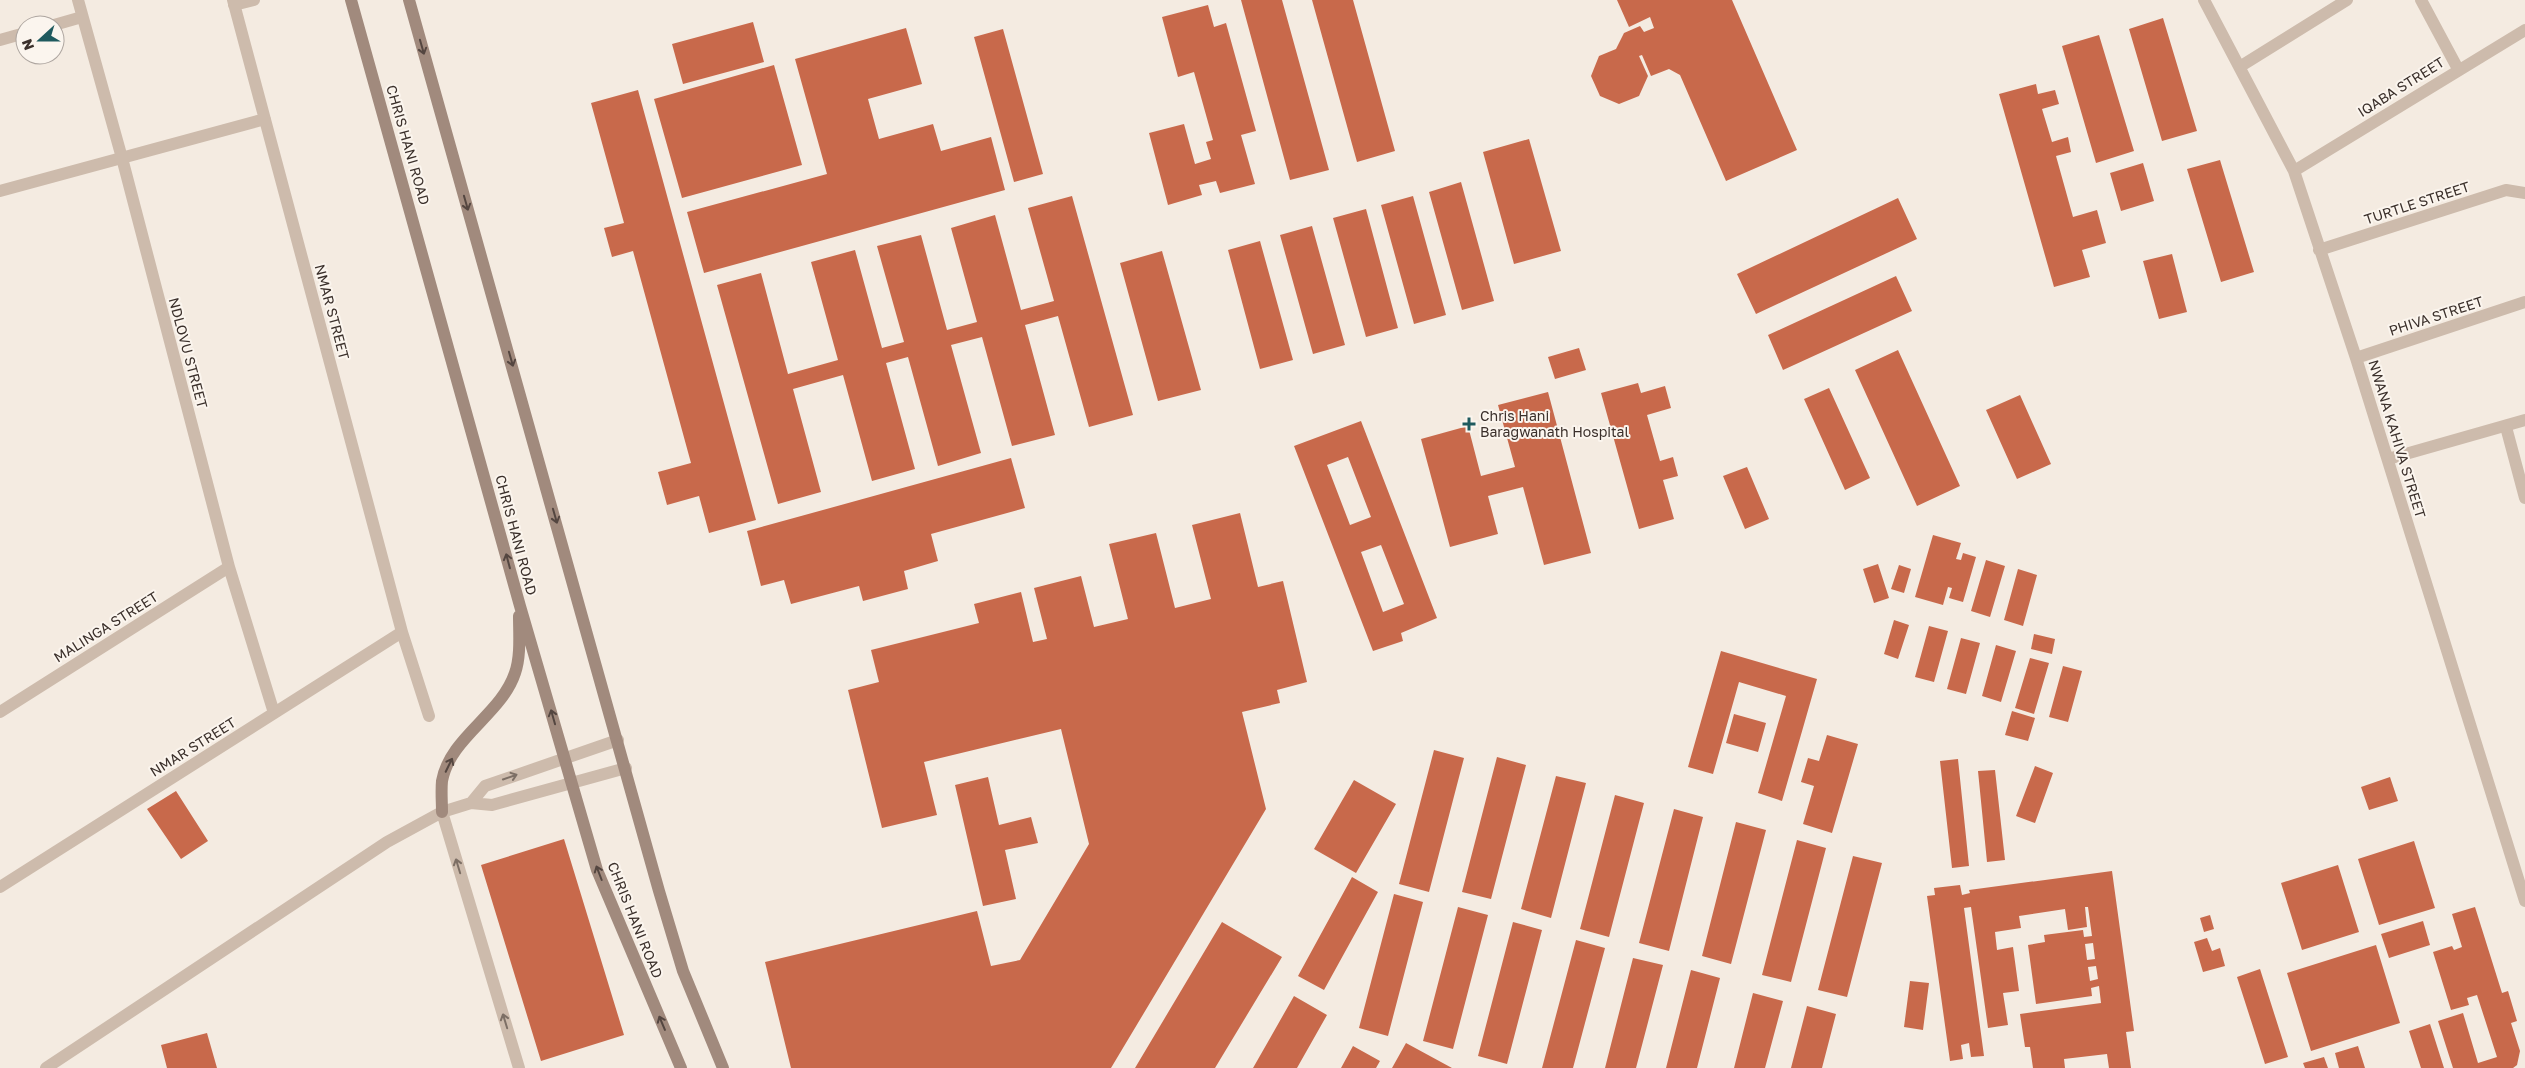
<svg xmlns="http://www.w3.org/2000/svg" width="2525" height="1068" font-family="'Golos Text',sans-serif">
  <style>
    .building { fill: #c8694b; fill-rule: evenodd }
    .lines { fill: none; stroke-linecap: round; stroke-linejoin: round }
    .minor { stroke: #cdbbac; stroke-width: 12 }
    .secondary { stroke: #a18a7d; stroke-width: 12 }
    .oneway { stroke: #544640 }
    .oneway2 { stroke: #7d6f65 }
    .poi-dot { fill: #1f5a5e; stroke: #fbf5ee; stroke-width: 2 }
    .labels { text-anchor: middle; stroke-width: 4; stroke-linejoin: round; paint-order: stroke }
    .street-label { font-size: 14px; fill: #3b302b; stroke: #fbf5ee }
    .poi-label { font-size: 14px; fill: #3b302b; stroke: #fbf5ee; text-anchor: start }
  </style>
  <rect width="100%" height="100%" fill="#f4ebe1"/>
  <path class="building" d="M1241,0H1282L1329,170L1290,180Z
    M1312,0H1353L1395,151L1357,162Z
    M1617,0H1732L1797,150L1726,181L1680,75L1669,69L1651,76L1642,55L1639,56L1648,76L1639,96L1619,104L1600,96L1591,76L1599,56L1616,49L1624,33L1640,26L1644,32L1654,28L1650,17L1629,27Z
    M1208,5L1214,27L1226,23L1256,131L1241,135L1255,184L1220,193L1216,181L1199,185L1202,195L1168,205L1149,133L1184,124L1195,164L1211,159L1206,142L1213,140L1194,72L1178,77L1162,17Z
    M2163,18L2197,131L2162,141L2129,29Z
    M753,22L764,62L683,84L672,44Z
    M906,28L922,84L868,99L879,139L933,124L941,151L991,137L1005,190L704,273L687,212L827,174L795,59Z
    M1003,29L1043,174L1014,182L974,37Z
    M2099,35L2134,151L2096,163L2062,46Z
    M774,65L802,165L682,198L654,99Z
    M2036,84L2038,94L2055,90L2059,104L2042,109L2052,142L2068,137L2071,152L2056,156L2073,217L2097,210L2106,243L2082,250L2090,277L2054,287L1999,94Z
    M638,90L756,520L709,533L699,496L667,505L658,472L691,463L633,251L612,257L604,228L624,223L591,103Z
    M1529,139L1561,251L1514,264L1483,152Z
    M2220,160L2254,272L2221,282L2187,169Z
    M2143,163L2154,201L2121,211L2110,173Z
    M1461,182L1494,301L1462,310L1429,192Z
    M1072,196L1133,415L1089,427L1058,316L1025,325L1055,435L1012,446L982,337L951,345L981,453L938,466L908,357L886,363L915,469L872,481L843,375L793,389L821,492L778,504L717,285L761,273L788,374L838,360L811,262L855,250L882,348L904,342L877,246L921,235L947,330L977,322L951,228L995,215L1021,310L1054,301L1028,208Z
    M1413,196L1446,315L1414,324L1381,205Z
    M1898,198L1917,239L1756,314L1737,274Z
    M1366,209L1398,328L1366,337L1333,218Z
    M1312,226L1345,345L1313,354L1280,235Z
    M1260,241L1293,360L1260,369L1228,250Z
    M1162,251L1201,390L1158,401L1120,263Z
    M2172,254L2187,312L2159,319L2143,261Z
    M1896,276L1912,311L1783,370L1768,335Z
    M1579,348L1586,370L1555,379L1548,357Z
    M1898,350L1960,486L1917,506L1855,370Z
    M1638,383L1641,393L1665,386L1671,408L1647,415L1660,461L1673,457L1678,476L1663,480L1674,519L1639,529L1601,393Z
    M1829,388L1870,478L1845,490L1804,399Z
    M1548,392L1591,553L1544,565L1523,487L1488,496L1498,534L1450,547L1421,439L1468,426L1481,476L1515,467L1498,405Z
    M2020,395L2051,464L2017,479L1986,410Z
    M1361,421L1437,618L1401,633L1403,641L1373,651L1294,446ZM1348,457L1371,517L1350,525L1327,465ZM1381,545L1404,604L1383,612L1361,552Z
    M1011,458L1025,508L931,534L938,561L904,571L908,589L863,601L859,586L791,604L784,580L761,586L747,531Z
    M1747,467L1769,519L1745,529L1723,476Z
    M1240,513L1258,587L1283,581L1307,682L1277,690L1280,703L1242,712L1266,809L1111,1068H791L765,962L977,911L991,966L1020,960L1089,844L1061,729L924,762L937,815L882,828L848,690L879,682L871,650L979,623L974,604L1021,592L1033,642L1047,639L1034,588L1081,576L1094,627L1128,619L1109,544L1156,533L1175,608L1211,599L1192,525Z
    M1933,535L1961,543L1956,559L1961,560L1963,553L1976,557L1963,602L1949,598L1952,588L1948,587L1943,605L1915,597Z
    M1986,560L2005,566L1990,617L1971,611Z
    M1878,564L1889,598L1874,603L1863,569Z
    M1899,565L1911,569L1904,593L1891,589Z
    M2018,569L2037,575L2023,626L2004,620Z
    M1894,620L1909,625L1898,659L1884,654Z
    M1929,626L1948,631L1934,682L1915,677Z
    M2034,634L2055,639L2052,654L2031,649Z
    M1961,638L1980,643L1966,694L1947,689Z
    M1996,645L2016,651L2001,702L1982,696Z
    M1721,651L1817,679L1782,801L1758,793L1786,696L1739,682L1713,774L1688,767Z
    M2030,658L2049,663L2034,714L2015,708Z
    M2063,666L2082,671L2068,722L2049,717Z
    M2012,711L2035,718L2028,741L2005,735Z
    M1734,714L1766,723L1758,752L1726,743Z
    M1827,735L1858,744L1832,833L1803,824L1814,786L1801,782L1808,758L1819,761Z
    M1434,750L1464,758L1429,892L1399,884Z
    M1497,757L1526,765L1491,899L1462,892Z
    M1958,759L1969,866L1952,868L1940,761Z
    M2035,766L2053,773L2035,823L2016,816Z
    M1995,770L2005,860L1987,862L1978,771Z
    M1556,776L1586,783L1551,918L1521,909Z
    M988,777L999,825L1031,817L1038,843L1005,850L1016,899L983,906L955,785Z
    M2390,777L2398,801L2369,810L2361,787Z
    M1354,780L1396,804L1356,873L1314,849Z
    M176,791L208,841L181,859L147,809Z
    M1615,795L1644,803L1609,937L1580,929Z
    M1674,809L1703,817L1669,951L1639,943Z
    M1736,822L1766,830L1731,964L1702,956Z
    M564,839L624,1035L541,1061L481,865Z
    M1797,840L1826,848L1791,982L1762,975Z
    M2414,841L2435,908L2379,925L2358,859Z
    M1853,856L1882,863L1847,997L1818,990Z
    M2338,865L2359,932L2302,950L2281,883Z
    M2112,871L2134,1031L2126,1032L2131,1068H2109L2107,1054L2064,1059L2065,1068H2033L2030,1047H2025L2020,1014L2101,1003L2099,986L2091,988L2092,996L2036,1004L2028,945L2045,942L2044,935L2083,930L2084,937L2092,936L2088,907H2085L2087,927L2068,930L2065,909L2019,916L2021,928L1995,932L1997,950L2013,947L2019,991L2003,993L2008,1025L1988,1028L1971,907L1964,908L1984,1056L1971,1057L1969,1043L1961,1045L1963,1059L1950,1061L1927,896L1935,895L1934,888L1960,885L1962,895L1970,893L1969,890ZM2093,943L2095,959L2087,960L2085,944ZM2096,966L2098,979L2090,981L2088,967Z
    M1352,877L1378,892L1324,990L1298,976Z
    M1394,894L1423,902L1388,1036L1359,1028Z
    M1458,907L1488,915L1453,1049L1423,1041Z
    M2475,907L2502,993L2508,991L2517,1021L2511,1023L2520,1051L2517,1065L2513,1068H2453L2438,1021L2463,1013L2478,1063L2497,1057L2477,995L2467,998L2469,1005L2451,1010L2433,952L2452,946L2454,950L2462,947L2452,914Z
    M2210,915L2214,929L2204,932L2200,918Z
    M2423,921L2430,945L2389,958L2381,934Z
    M1222,922L1282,957L1215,1068H1135Z
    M1513,922L1542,930L1507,1064L1478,1056Z
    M2207,938L2212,951L2220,948L2225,966L2203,972L2194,942Z
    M1576,940L1605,948L1573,1068H1542Z
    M2376,945L2400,1023L2311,1051L2287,973Z
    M1633,958L1663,965L1636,1068H1605Z
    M2260,969L2288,1057L2265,1064L2237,977Z
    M1691,970L1720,978L1697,1068H1666Z
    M1910,981L1929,983L1923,1030L1904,1027Z
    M1753,993L1783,1001L1765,1068H1734Z
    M1294,996L1327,1015L1297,1068H1253Z
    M1807,1006L1836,1014L1822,1068H1791Z
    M2430,1024L2444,1068H2421L2409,1031Z
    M207,1033L217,1068H167L161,1045Z
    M1406,1043L1452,1068H1392Z
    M1353,1046L1380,1061L1376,1068H1341Z
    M2358,1046L2365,1068H2339L2335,1053Z
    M2324,1057L2328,1068H2305L2303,1063Z"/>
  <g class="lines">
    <path class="minor" d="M78,0L122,158L229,567L274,713
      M233,0L402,632L429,716
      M2204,0L2294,171L2356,358L2525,901
      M2421,0L2458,69
      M234,5L254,0
      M54,25L82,17
      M0,40L25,33
      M2241,66L2347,0
      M2294,171L2525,30
      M0,191L265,119
      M2319,250L2506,190L2525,193
      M2356,358L2525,302
      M2506,427L2525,498
      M2388,459L2525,420
      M0,712L229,567
      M471,803L485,786L618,740
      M442,812L519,1068
      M0,887L402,632
      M46,1068L387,842L442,812L471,803L492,805L626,768"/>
    <path class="secondary" d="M351,0L520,606L597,870L681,1068
      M409,0L659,891L683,971L723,1068
      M442,812C442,802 441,791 442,781C450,737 501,715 515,673C521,656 519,634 519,616"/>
  </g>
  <defs><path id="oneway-shaft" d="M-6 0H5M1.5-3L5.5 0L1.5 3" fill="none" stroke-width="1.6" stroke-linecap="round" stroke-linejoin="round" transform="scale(1.25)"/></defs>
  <g class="oneway">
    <use href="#oneway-shaft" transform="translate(422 47) rotate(74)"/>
    <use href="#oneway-shaft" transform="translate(466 203) rotate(74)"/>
    <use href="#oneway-shaft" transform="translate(511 359) rotate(74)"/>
    <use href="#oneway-shaft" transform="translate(555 516) rotate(74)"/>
    <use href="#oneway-shaft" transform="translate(508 561) rotate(-105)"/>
    <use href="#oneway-shaft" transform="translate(553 717) rotate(-106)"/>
    <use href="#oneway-shaft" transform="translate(449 765) rotate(-64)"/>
    <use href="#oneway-shaft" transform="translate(599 873) rotate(-111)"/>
    <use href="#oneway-shaft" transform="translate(662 1023) rotate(-113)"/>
  </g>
  <g class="oneway2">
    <use href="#oneway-shaft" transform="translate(510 777) rotate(-19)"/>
    <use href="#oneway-shaft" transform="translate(458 866) rotate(-107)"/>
    <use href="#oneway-shaft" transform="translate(505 1021) rotate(-107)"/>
  </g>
  <path class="poi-dot" d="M1466.5 416.5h5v5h5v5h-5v5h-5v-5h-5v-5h5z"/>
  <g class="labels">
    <g class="street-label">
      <text transform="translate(2401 87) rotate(-32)" y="5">IQABA STREET</text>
      <text transform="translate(408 145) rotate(74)" y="5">CHRIS HANI ROAD</text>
      <text transform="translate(2417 203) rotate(-18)" y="5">TURTLE STREET</text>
      <text transform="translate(332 312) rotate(75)" y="5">NMAR STREET</text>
      <text transform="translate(2436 316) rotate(-18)" y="5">PHIVA STREET</text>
      <text transform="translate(188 353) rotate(75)" y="5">NDLOVU STREET</text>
      <text transform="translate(2397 439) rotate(73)" y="5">NWANA KAHIVA STREET</text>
      <text transform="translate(516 535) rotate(75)" y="5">CHRIS HANI ROAD</text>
      <text transform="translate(106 627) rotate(-32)" y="5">MALINGA STREET</text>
      <text transform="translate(193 747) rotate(-32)" y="5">NMAR STREET</text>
      <text transform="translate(635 920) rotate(68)" y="5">CHRIS HANI ROAD</text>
    </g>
    <g class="poi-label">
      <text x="1480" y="421">Chris Hani<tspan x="1480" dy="16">Baragwanath Hospital</tspan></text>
    </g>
  </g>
  <g transform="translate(40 40) rotate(249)"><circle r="24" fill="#fbf5ee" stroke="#aea6a0"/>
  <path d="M0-4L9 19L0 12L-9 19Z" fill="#1f5a5e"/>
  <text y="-8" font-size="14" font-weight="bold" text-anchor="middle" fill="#3b302b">N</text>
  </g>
</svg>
